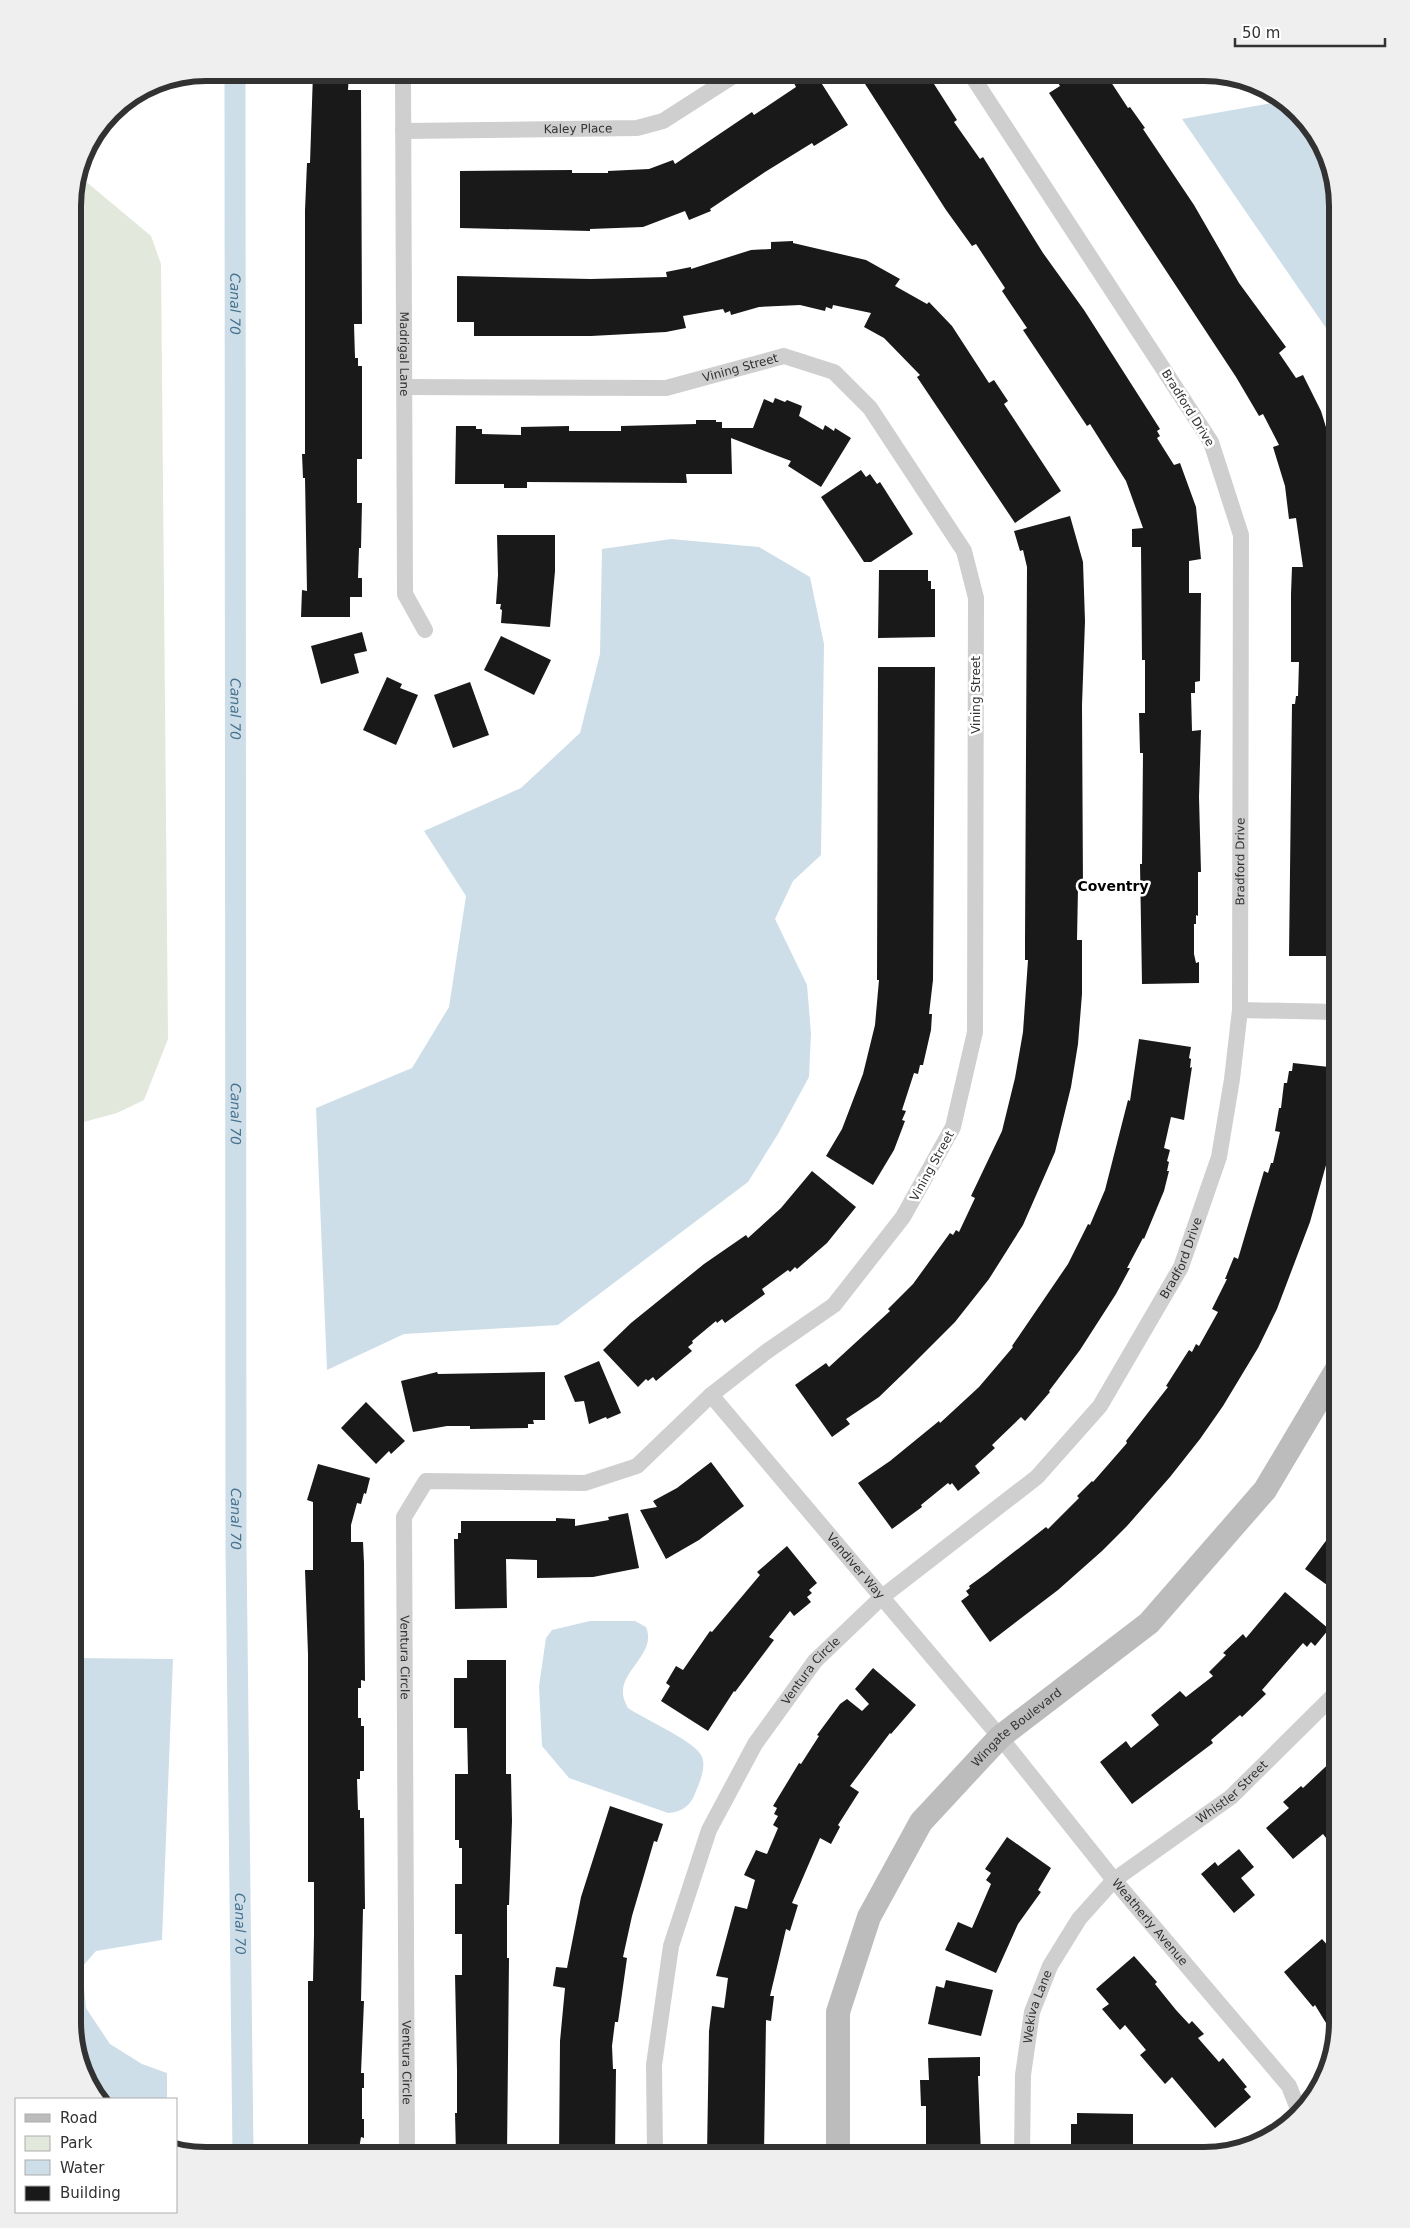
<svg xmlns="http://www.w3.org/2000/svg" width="1410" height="2228" font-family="'DejaVu Sans',sans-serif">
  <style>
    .green { fill: #e2e8dc }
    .water { fill: #cedee9 }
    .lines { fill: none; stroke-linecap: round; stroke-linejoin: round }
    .canal { stroke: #cedee9; stroke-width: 21 }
    .building { fill: #191919 }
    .street { stroke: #cfcfcf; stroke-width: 16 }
    .secondary { stroke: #bcbcbc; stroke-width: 24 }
    .labels { text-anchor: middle; stroke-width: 5; stroke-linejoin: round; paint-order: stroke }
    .street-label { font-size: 12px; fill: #323232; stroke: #fff }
    .water-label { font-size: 14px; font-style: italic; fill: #47728e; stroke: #fff }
    .neighbourhood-label { font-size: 14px; font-weight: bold; fill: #000; stroke: #fff }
    .rim { fill: none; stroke: #323232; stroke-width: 6 }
  </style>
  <rect width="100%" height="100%" fill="#fff"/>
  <path class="green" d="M78,175L151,236L161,264L168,1039L144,1100L117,1113L73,1125V198Z"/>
  <path class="water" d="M1284,101L1324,147L1337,206V344L1182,119Z
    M671,539L759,547L810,577L824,644L821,855L793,881L775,919L807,985L811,1033L809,1077L778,1134L748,1182L558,1325L404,1334L327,1370L316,1108L412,1068L449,1007L466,896L424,831L521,788L580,733L600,654L602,549Z
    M590,1621H635L646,1627C657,1653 622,1669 623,1693C623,1698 626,1704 628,1708C644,1719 697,1742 702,1757C706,1767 700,1782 696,1791C691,1806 682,1812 668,1813L569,1778L542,1746L539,1686L546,1638L552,1630Z
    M73,1658L173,1659L162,1940L96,1951L82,1967L86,2008L110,2044L142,2064L167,2073V2099H102L86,2081L73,2022Z"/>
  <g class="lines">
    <path class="canal" id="s1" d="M235,73L236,1548L243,2155"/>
  </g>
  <path class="building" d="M313,73H349L348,90H361L362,324H354L355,358H358V366H362V459H357V503H362L361,548H359L358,578H362V597H350V617H301L302,590L307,591L305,478H303L302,454H305V210L307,163H310Z
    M809,73H815L848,125L814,146L812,143L765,172L710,209L711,211L689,220L685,211L643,227L590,229V231L460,228V171L572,170V173H608V171L649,169L673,160L675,164L752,112L754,115L796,87L794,83Z
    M858,73H927L957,120L954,122L980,159L983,157L1043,253L1084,310L1160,429L1157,431L1160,436L1157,438L1174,465L1180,463L1196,507L1201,559L1189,561V593H1201L1200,681L1195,682V693H1191L1192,731L1201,730L1199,797L1201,872H1198V916L1196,915V924H1194V954L1196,963L1199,962V983L1142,984L1140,864H1142L1143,753H1140L1139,713H1145V660H1142L1141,547H1132V529L1143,528L1126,481L1090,424L1087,426L1023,330L1027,328L1002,291L1005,288L976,244L972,246L946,210Z
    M1052,73H1105L1128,108L1130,107L1145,128L1143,129L1194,205L1239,283L1286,347L1279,353L1296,378L1303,375L1321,411L1338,466V956H1289L1292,704H1295L1296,696H1298L1299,662H1291V594L1292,567H1303L1296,518L1289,519L1285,486L1273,447L1279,445L1263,414L1259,416L1236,377L1049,93L1060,86Z
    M793,241V243L866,260L900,279L895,286L927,304L929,302L952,326L989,383L994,380L1008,401L1004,404L1061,491L1015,523L917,377L920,375L884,338L864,327L871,313L833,305L832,309L826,307L825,311L800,305L759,307L731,315L730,311L725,313L723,309L683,316L686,328L666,332L591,336H474V322H457V276L591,279L667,277L666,272L691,267V269L751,250L771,249V242Z
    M775,398L785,402L787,400L802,406L799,416L823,430L825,425L834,431L835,428L851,438L821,487L788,466L791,461L731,438L732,474H686L687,483L527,482V488H504V484H455L456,426H476V429H482V434L521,435V427L569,426V431H621V426L696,424V420H716V422H722V428H753L764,399L773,403Z
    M861,470L866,477L870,474L877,484L880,482L913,534L871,562H864L821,497Z
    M1070,516L1083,562L1085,621L1082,705L1083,888H1078L1077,940H1082V994L1078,1044L1071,1087L1055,1152L1023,1225L989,1279L955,1322L907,1370L879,1397L846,1419L850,1424L832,1437L795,1385L826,1363L829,1367L890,1311L888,1309L913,1284L950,1233L953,1235L956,1230L959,1232L975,1198L971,1196L1002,1131L1015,1078L1023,1032L1028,960H1025V940L1027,567L1023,550L1020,551L1014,531Z
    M497,535H555V571L550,627L501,623L502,610L500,609L501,604H496L498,575Z
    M879,570H928V581H931V589H935V637L878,638Z
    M362,632L367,651L354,654L359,673L321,684L311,646Z
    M501,636L551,660L534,695L484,670Z
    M878,667H935L933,980L929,1014H932L931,1030L923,1065H920L918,1074L914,1073L902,1110L906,1111L902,1120L905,1121L894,1150L873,1185L826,1156L842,1129L863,1074L875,1025L879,980H877Z
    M387,677L402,684L400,688L418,695L396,745L363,730Z
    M470,682L489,735L453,748L434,695Z
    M1139,1039L1191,1047L1189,1058L1191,1059L1190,1068L1192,1067L1184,1120L1171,1117L1164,1148L1170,1150L1167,1161L1169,1162L1167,1171H1169L1164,1191L1144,1239L1143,1238L1127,1268H1130L1116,1294L1080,1350L1049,1391L1050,1392L1025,1421L1021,1417L992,1445L995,1448L975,1466L980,1473L958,1491L952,1483L950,1485L948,1483L921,1505L922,1507L892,1529L858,1483L890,1461L939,1421L940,1423L979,1387L1013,1347L1012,1346L1068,1264L1088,1224L1090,1225L1105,1190L1128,1100L1130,1101Z
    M1293,1063L1338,1068V1109L1328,1158L1310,1222L1277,1309L1258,1348L1223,1406L1200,1439L1170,1477L1127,1526L1102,1551L1058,1590L990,1642L961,1601L969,1595L966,1591L970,1588L969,1586L987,1573L1046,1527L1048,1529L1079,1498L1077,1496L1092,1481L1093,1482L1127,1443L1126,1441L1168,1387L1166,1386L1189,1350L1192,1352L1196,1344L1199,1346L1218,1312L1212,1309L1227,1279H1225L1234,1257L1238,1259L1264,1171L1268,1173L1271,1163H1273L1280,1132L1275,1131L1279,1108H1281L1284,1083H1287L1289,1071H1292Z
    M812,1171L856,1207L827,1243L797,1269L795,1267L790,1272L788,1270L762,1289L765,1294L725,1323L722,1319L717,1323L716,1321L692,1341L693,1343L688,1347L692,1351L656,1381L653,1377L648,1381L646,1379L638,1387L603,1350L631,1323L704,1264L746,1235L748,1238L781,1208Z
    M599,1361L621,1413L607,1419L606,1417L589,1424L584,1401L575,1402L564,1376Z
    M437,1372L438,1374L545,1372V1420H533L534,1424H528V1428L470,1429V1426H447L413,1432L401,1381Z
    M366,1402L405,1441L391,1454L389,1451L376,1464L341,1428Z
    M711,1462L744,1506L699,1540L666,1559L640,1510L657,1507L653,1501L677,1488Z
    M318,1464L370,1478L366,1494L364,1493L361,1504L357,1503L351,1525V1542H363L364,1563L365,1681L361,1680V1688H358V1718H361V1726H364V1771H360V1779H357L358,1810H360V1818H364L365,1909H363L361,2001H364L361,2073H364V2088H362V2119H364V2138L361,2137L358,2155H308V1981H313L314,1935V1882H308V1654L305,1570H313V1502L307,1500Z
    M628,1513L639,1568L593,1577L537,1578V1560L506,1559L507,1608L455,1609L454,1539H458V1533H461V1521H556V1518L575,1519V1526L609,1520L608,1517Z
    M1328,1538L1338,1545V1593L1305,1569Z
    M787,1546L817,1583L809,1590L812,1593L807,1597L811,1602L794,1616L790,1611L769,1637L774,1640L735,1692L734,1691L708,1731L661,1701L670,1686L666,1683L676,1666L683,1670L710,1631L712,1632L760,1575L757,1572Z
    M1285,1592L1329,1629L1315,1646L1311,1642L1307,1647L1303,1643L1262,1690L1266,1694L1242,1717L1240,1715L1211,1740L1213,1743L1132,1804L1100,1762L1126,1741L1131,1748L1159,1725L1151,1715L1180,1691L1186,1697L1213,1676L1209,1672L1226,1655L1223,1653L1243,1634L1246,1638Z
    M467,1660H506V1774H511L512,1821L509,1905H507V1958H509L507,2155H456L455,2113H457V2070L455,1975H462V1934H455V1884H462V1848H459V1840H455V1774H468L467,1728H454V1678H467Z
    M873,1668L916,1705L891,1734L890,1733L850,1786L859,1792L838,1825L840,1827L831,1844L820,1838L792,1903L798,1905L790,1931L786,1929L770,1996H774L771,2021L766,2020L764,2155H707L709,2031L712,2006L724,2008L728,1978L716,1976L735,1906L747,1909L755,1880L744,1875L756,1850L767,1854L778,1828L773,1825L778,1816L774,1814L777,1808L773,1806L799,1763L801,1764L819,1736L817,1735L840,1704L847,1699L862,1711L869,1704L855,1689Z
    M1338,1755V1828L1326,1838L1323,1834L1293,1859L1266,1828L1289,1808L1283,1802L1301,1786L1303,1788Z
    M610,1806L663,1824L657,1842L654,1841L632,1916L623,1957L627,1958L618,2022H615L612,2046L613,2069H616L615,2155H559L560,2041L565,1988L553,1986L556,1967L567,1968L581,1897Z
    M1007,1837L1051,1868L1038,1890L1041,1892L1018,1924L996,1973L945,1950L958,1922L972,1928L991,1884L986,1880L991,1873L985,1869Z
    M1239,1849L1254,1867L1241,1878L1255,1895L1234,1913L1201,1874L1215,1862L1218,1866Z
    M1322,1939L1338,1957V2022L1334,2036L1315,2005L1313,2007L1284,1972Z
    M1134,1956L1157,1982L1155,1984L1176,2010L1189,2024L1192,2021L1204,2034L1198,2038L1219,2062L1223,2058L1247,2087L1244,2089L1251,2097L1215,2128L1172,2077L1165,2084L1140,2055L1146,2050L1125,2025L1120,2030L1102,2009L1109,2004L1096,1989Z
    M946,1980L993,1990L981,2036L928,2024L936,1986L944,1988Z
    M980,2057V2076H978L981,2155H939V2153H926V2106H921L920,2080H929L928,2058Z
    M1077,2113L1133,2114V2152H1124V2155H1076V2144H1071V2124H1077Z"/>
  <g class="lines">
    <g class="street">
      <path id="s2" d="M403,73L405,594L425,630"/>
      <path id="s3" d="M403,131L637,128L663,121L738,73"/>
      <path id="s4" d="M405,387L666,388L784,356L834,372L870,408L964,551L976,598L975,1032L953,1127L903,1217L834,1305L766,1352L711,1395L637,1466L585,1483L426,1481L404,1517L407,2155"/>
      <path d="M1240,1010L1337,1012"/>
      <path id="s5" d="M711,1395L1000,1737L1114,1880L1289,2086L1298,2109"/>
      <path id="s6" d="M655,2155L654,2065L671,1946L709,1830L755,1744L815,1661L882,1597L1037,1477L1100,1406L1181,1267L1219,1157L1232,1079L1240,1010L1241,535L1211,442L970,73"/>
      <path id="s7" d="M1022,2155L1023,2075L1032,2012L1050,1966L1079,1919L1114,1880L1231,1797L1337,1692"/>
    </g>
    <path class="secondary" id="s8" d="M838,2155V2012L869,1917L921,1822L1000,1737L1149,1623L1265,1490L1337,1369"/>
  </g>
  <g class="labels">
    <g class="street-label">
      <text dy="4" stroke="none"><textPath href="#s3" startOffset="175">Kaley Place</textPath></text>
      <text dy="4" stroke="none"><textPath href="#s2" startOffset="281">Madrigal Lane</textPath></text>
      <text dy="4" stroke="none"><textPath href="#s4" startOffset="338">Vining Street</textPath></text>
      <text transform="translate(1188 408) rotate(58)" y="4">Bradford Drive</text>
      <text transform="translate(976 695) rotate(-90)" y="4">Vining Street</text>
      <text dy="4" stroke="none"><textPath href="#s6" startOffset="1490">Bradford Drive</textPath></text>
      <text transform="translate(932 1166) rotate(-61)" y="4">Vining Street</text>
      <text dy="4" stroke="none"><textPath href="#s6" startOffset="1085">Bradford Drive</textPath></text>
      <text dy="4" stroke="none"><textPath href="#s5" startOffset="224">Vandiver Way</textPath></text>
      <text dy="4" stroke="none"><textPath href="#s4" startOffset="2104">Ventura Circle</textPath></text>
      <text dy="4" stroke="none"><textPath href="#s6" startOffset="522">Ventura Circle</textPath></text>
      <text dy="4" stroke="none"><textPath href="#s8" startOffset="486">Wingate Boulevard</textPath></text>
      <text dy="4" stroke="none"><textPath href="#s7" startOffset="448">Whistler Street</textPath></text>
      <text dy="4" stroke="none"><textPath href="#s5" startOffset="686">Weatherly Avenue</textPath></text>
      <text dy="4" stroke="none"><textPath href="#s7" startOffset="150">Wekiva Lane</textPath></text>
      <text dy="4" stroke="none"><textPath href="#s4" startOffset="2509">Ventura Circle</textPath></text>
    </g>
    <g class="water-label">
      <text dy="5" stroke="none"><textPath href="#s1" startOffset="231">Canal 70</textPath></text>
      <text dy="5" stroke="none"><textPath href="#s1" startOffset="636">Canal 70</textPath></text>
      <text dy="5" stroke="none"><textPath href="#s1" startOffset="1041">Canal 70</textPath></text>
      <text dy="5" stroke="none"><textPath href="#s1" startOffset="1446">Canal 70</textPath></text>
      <text dy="5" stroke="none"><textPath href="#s1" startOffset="1851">Canal 70</textPath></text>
    </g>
    <g class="neighbourhood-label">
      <text x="1113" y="891">Coventry</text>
    </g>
  </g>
  <path d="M0 0H1410V2228H0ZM206 81H1204A125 125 0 0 1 1329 206V2022A125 125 0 0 1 1204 2147H206A125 125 0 0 1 81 2022V206A125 125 0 0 1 206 81Z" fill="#efefef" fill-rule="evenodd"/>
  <path class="rim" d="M206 81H1204A125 125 0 0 1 1329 206V2022A125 125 0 0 1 1204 2147H206A125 125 0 0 1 81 2022V206A125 125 0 0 1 206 81Z"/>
  <rect x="15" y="2098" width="162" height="115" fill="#ffffff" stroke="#adadad"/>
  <rect x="25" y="2114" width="25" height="8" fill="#bcbcbc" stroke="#adadad"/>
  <text x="60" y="2123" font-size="15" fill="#323232">Road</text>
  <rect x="25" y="2136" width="25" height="15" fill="#e2e8dc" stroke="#adadad"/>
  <text x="60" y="2148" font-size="15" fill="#323232">Park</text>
  <rect x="25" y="2160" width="25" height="15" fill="#cedee9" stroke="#adadad"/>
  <text x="60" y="2173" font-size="15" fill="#323232">Water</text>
  <rect x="25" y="2186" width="25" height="15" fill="#191919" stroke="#adadad"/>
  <text x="60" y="2198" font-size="15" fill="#323232">Building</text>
  <path d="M1235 38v8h150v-8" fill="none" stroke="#323232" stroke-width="2.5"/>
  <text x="1242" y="38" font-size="15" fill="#323232" stroke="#ffffff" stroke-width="4" paint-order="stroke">50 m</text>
</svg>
